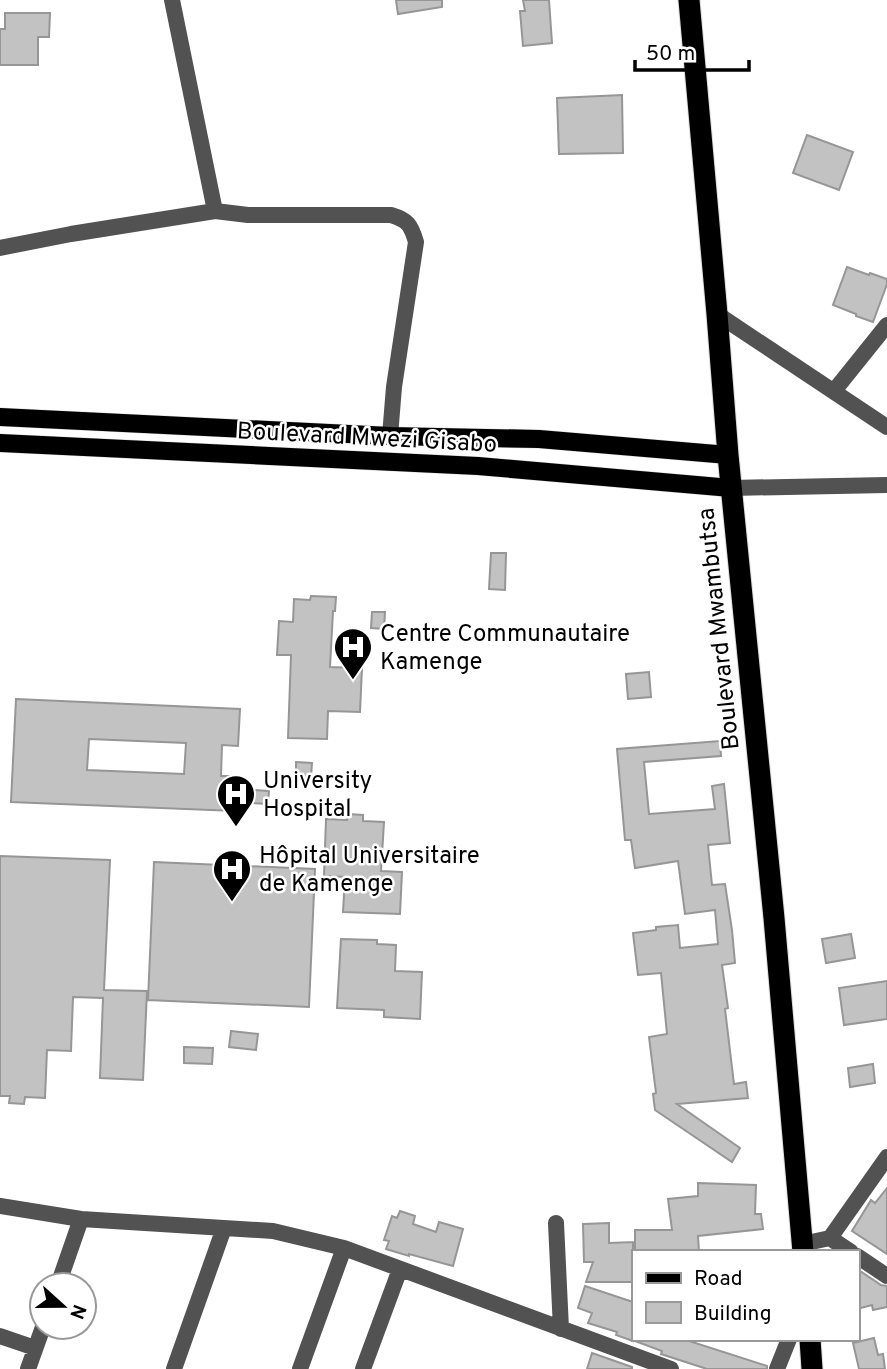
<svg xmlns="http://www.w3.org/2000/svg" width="887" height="1369" font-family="Overpass,sans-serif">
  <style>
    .building { fill: #c2c2c2; stroke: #969696; stroke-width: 2; fill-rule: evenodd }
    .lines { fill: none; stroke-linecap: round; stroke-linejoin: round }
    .major-casing { stroke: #dbdbdb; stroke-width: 19 }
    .highway-casing { stroke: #dbdbdb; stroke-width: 23 }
    .minor { stroke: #525252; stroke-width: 16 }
    .major { stroke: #000; stroke-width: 18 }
    .highway { stroke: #000; stroke-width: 21 }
    .labels { text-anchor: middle; stroke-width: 5; stroke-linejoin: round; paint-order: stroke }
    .street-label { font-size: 24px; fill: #000; stroke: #fff }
    .poi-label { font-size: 24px; fill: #000; stroke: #fff; text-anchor: start }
  </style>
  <rect width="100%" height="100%" fill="#fff"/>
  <path class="building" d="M396,0H442V7L398,14Z
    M523,0H549L552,43L523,46L520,11H525Z
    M5,13H50L49,37H38V65H0V29H5Z
    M622,95L623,153L559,154L557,98Z
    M807,135L853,152L839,190L793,173Z
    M847,267L869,275L870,273L887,279V284L873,322L856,316V314L833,305Z
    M491,553H506L505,590L489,589Z
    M311,596L336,597L335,611H333L330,667L362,668L360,712L328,711L327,739L288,738L291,655H277L279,621L293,622L294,599L310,600Z
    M372,612H385L384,629L371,628Z
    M649,672L651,697L628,699L626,674Z
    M16,699L240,709L238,746L222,745L221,776H236V789L269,791L268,804L235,802V811L11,802ZM89,739L186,743L184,774L87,770Z
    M720,741L721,756L644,762L649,814L715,809L712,786L724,784L730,843L708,845L712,885L725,884L732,930L735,963L722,965L728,1008L725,1009L734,1084L746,1082L748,1098L677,1104L740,1148L732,1162L655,1110L653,1094L656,1093L649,1037L667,1034L661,973L638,975L633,933L656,930V927L678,925L680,948L718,944L715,910L685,914L678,861L635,868L631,840H625L617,749Z
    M296,762L312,763L311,777L296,776Z
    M348,814L363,815V821L384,822L381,871L402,872L400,914L343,912L345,877L324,876L326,819L347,820Z
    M0,856L110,860L104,990L147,991L143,1080L100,1078L103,998L73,997L71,1051L47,1050L45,1098L25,1097L24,1104L9,1103L10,1096H0Z
    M154,862L315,869L309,1007L148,1000Z
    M851,934L855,958L826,963L822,939Z
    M341,939L377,940V944L396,945L395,971L422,972L420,1019L384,1017V1010L337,1008Z
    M887,981V1019L844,1025L839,988Z
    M231,1031L258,1034L256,1050L229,1047Z
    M184,1047L213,1048L212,1064L184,1063Z
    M873,1064L875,1083L850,1087L848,1068Z
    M698,1183L756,1185L755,1214H761L763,1229L698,1236L699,1252H635V1230H672L668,1199L698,1196Z
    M887,1188V1254L852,1231L871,1200L875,1203Z
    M400,1211L415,1216L413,1224L436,1232L439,1222L463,1229L453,1266L409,1254V1256L386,1249L389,1241L384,1240L392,1216L397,1218Z
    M609,1223V1243L633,1242V1282H586L593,1262H584L583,1224Z
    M857,1269L881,1285L887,1286V1307L873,1310L872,1305L857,1309Z
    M585,1286L633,1302V1341L616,1335L617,1332L588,1323L592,1313L578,1308Z
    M874,1338L878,1355L883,1354L885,1369H859L853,1343Z
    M635,1339H683L767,1366V1369H707L661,1354L662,1351L635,1341Z
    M592,1353L632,1367V1369H587Z"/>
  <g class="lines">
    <defs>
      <path id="major" d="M0,417L390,436L539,439L728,455
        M0,443L478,466L731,488"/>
      <path id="highway" d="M689,0L717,314L728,455L774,918L803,1252
        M810,1339L812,1369"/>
    </defs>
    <use href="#major" class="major-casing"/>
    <use href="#highway" class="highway-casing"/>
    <path class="minor" d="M172,0L215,211
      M0,248L71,234L215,211L248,215H391C408,220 411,225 416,242L394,387L390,436
      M717,314L887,427
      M834,391L887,325
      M731,488L887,485
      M0,1206L81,1219L273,1231L344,1248L671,1369
      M556,1223L561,1329
      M830,1238L887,1157
      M802,1244L830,1238L851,1252
      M857,1256L887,1276
      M58,1285L81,1219
      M0,1336L35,1348
      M28,1369L43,1327
      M174,1369L224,1228
      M300,1369L344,1248
      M363,1369L400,1269
      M777,1369L789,1339"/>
    <use href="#major" class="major"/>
    <use href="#highway" class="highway"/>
  </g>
  <defs>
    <symbol id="hospital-pin" viewBox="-11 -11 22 30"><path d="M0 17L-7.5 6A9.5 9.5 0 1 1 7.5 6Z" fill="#000" stroke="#fff"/><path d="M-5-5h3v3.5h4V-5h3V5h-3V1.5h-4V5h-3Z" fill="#fff"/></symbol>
  </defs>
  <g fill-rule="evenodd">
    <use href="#hospital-pin" x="331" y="625" width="44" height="60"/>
    <use href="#hospital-pin" x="214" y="772" width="44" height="60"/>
    <use href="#hospital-pin" x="210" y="847" width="44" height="60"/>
  </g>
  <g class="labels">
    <g class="street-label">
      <text transform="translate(367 437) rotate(3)" y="8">Boulevard Mwezi Gisabo</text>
      <text transform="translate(718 629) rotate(-96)" y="8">Boulevard Mwambutsa</text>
    </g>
    <g class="poi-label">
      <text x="380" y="641">Centre Communautaire<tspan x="380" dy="28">Kamenge</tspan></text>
      <text x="263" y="788">University<tspan x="263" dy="28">Hospital</tspan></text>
      <text x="259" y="863">Hôpital Universitaire<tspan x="259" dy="28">de Kamenge</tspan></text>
    </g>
  </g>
  <rect x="632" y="1250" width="228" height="91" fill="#ffffff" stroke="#999999" stroke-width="2"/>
  <rect x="646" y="1273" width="35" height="10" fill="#000000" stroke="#999999" stroke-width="2"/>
  <text x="694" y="1285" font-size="21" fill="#000000">Road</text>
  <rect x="646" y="1302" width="35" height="21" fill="#c2c2c2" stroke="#999999" stroke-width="2"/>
  <text x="694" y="1320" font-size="21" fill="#000000">Building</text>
  <g transform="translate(63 1306) rotate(111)"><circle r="33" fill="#ffffff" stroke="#999999" stroke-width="2"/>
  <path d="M0-5L12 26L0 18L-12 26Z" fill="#000000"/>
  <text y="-10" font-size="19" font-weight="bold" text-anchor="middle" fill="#000000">N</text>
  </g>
  <path d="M635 60v10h114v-10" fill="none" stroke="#000000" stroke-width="3.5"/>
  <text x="646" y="60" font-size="21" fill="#000000" stroke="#ffffff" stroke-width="5" paint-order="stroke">50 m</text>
</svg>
